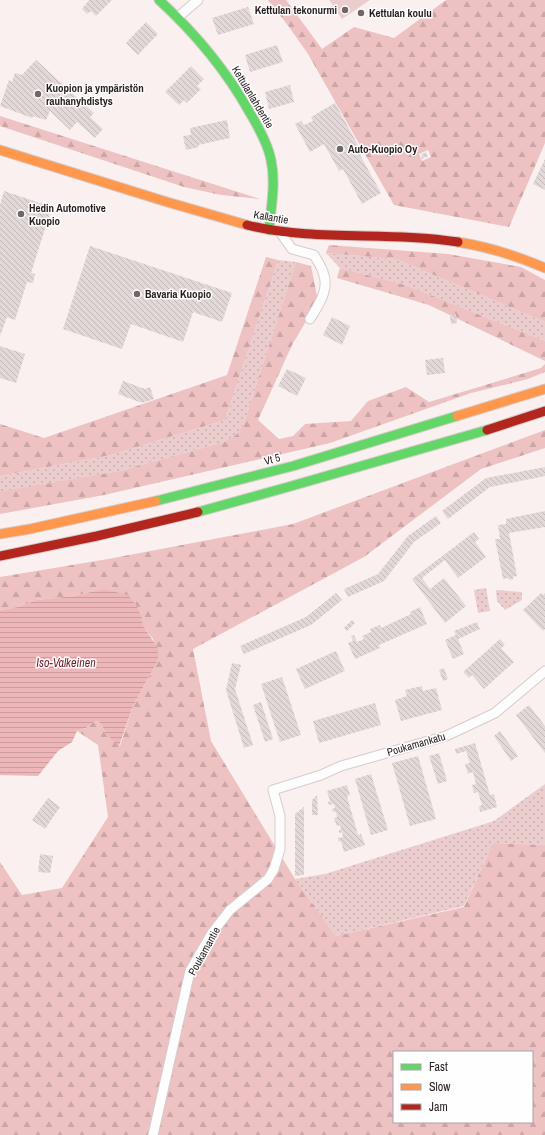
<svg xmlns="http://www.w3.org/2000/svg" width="545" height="1135" font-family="'Archivo Narrow',sans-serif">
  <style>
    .grass { fill: url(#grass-dots) }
    .forest { fill: url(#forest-firs); fill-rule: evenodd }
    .pitch { fill: #ebcdce }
    .water { fill: url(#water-rules) }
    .building { fill: url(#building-back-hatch) }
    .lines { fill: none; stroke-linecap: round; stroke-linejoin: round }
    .street-casing { stroke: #d6cccc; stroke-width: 11 }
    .fast-casing { stroke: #d6cccc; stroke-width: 11 }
    .slow-casing { stroke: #d6cccc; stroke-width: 11 }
    .jam-casing { stroke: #d6cccc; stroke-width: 11 }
    .street { stroke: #fefdfd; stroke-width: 9 }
    .fast { stroke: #63d668; stroke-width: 9 }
    .slow { stroke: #ff974d; stroke-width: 9 }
    .jam { stroke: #b3261e; stroke-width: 9 }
    .poi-dot { fill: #716667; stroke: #fefefe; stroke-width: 1.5 }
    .labels { text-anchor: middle; stroke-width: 3; stroke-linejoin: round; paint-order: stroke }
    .poi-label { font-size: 11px; font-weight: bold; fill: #271c1d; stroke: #fefefe; text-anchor: start }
    .street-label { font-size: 11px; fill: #271c1d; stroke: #fefefe }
    .water-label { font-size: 12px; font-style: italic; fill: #721e2a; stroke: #fefefe }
  </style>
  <defs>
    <pattern id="grass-dots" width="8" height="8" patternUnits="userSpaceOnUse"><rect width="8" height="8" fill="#ebcdce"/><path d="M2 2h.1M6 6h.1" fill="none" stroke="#caafb0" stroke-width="1.8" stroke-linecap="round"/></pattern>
    <pattern id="forest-firs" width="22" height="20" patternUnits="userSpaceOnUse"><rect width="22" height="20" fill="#eec1c3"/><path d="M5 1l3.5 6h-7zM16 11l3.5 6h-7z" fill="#cca5a7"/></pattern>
    <pattern id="water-rules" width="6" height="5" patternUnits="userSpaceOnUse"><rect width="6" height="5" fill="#edb7b9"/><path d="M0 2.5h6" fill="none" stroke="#cb9d9f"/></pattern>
    <pattern id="building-back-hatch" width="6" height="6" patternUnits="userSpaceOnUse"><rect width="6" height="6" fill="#e3d8d8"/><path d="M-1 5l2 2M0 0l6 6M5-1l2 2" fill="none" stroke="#c3b9b9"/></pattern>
  </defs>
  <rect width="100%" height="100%" fill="#faf0f0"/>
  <path class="grass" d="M326,253L396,259L545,322V341L406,285L340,268Z
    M278,260L296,262L244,423L236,435L224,442L119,471L0,493V476L111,455L225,420Z
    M486,588L490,611L478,613L474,590Z
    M496,590L522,592V600L505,610L497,601Z
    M545,784V845L493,843L464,906L336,936L295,879L325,874L494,821Z"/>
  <path class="forest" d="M268,0H286L322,49L354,27L394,38L446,0H545V143L509,227L394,205L308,54L289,27ZM428,150L431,157L422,161L419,154Z
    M0,116L260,199L221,195L184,187L0,126Z
    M329,245L448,254L521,267L545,280V322L396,259L326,253Z
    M266,257L278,260L225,420L111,455L0,476V424L44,438L227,375Z
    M296,262L311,266L318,301L292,345L258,420L279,439L293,436L305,424L351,421L368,401L406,387L429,402L541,368L545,364V372L528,379L471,393L330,443L104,495L0,514V492L119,471L224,442L236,435L244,423Z
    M340,268L406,285L545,341V361L429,305L337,278Z
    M545,430V448L481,469L364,557L193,649L211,741L295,879L336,936L464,907L493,843L545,845V1135H0V862L22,895L62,888L108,817L98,745L77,731L86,728L94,722L98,721L102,725L105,733L120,746L133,706L158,660L153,639L143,625L142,618L103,589L74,596L36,600L18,607L0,610V577L108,559L293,524ZM394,1052H532V1122H394Z"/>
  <path class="pitch" d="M329,0H370L342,19Z"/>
  <path class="water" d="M103,589L128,595L136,605L142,618L143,625L158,649V660L133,706L119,746L105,733L102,725L98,721L94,722L86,728L77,731L72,742L58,751L38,776L0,775V610L18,607L36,600L74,596Z"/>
  <path class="building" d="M89,0H112L96,16L91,11L87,14L82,9Z
    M248,7L254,24L218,35L212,18Z
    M146,22L158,34L138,55L126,43Z
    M277,45L283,62L250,72L245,55Z
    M36,60L94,113L90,117L103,129L95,138L77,122L70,130L50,111L46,120L33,116L32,118L0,106L9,80L12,82L15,73L22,75Z
    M191,66L204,79L197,86L201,89L187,103L184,100L179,105L165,92Z
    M290,85L294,102L269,109L265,92Z
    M335,103L363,154L360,155L381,193L362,204L343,169L339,171L324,144L310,152L295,124L301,121L304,125L313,121L311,117Z
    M227,120L230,138L198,145L199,147L186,150L183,136L191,135L190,128Z
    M426,152L428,156L422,159L421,155Z
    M545,159V190L533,184Z
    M4,191L52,207L31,273L35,274L33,283L27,282L15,320L7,317L0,336V205Z
    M90,246L232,293L222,322L193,312L183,342L131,324L122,349L63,329Z
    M456,314L457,323L451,324L450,315Z
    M332,317L350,326L342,345L323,335Z
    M0,346L25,354L16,383L0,378Z
    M443,358L445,373L427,375L425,360Z
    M287,369L306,378L297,396L278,386Z
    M123,381L145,389L150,387L154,399L142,403L118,394Z
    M545,467V476L490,487L448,519L442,511L486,478Z
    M545,511V527L509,533L517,576L513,577V579L509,580L508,578L503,579L495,539H500L498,525L506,524V519Z
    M436,516L441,523L414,542L384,581L348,597L344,589L378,574L408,536Z
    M474,532L479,539L475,542L486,557L458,578L445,560L422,578L430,589L444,578L466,606L445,623L412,579Z
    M336,593L342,600L311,625L244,654L240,646L306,617Z
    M541,593L543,595L545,593V629L543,631L523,610Z
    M420,607L427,624L379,645L380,648L355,659L348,643L353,641L351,636L354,635L357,642L364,639L362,636L371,632L370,629L380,625L381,628L411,614L410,612Z
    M352,620L355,623L347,631L344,628Z
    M477,622L480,629L458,639L464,654L453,659L445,640L456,635L454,631Z
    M500,639L505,645L501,648L514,662L484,689L472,675L469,678L463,672Z
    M336,651L345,671L305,689L296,669Z
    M232,663L241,665L235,689L253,745L244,748L226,690Z
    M444,668L448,679L443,681L439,670Z
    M282,677L301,735L280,742L261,684Z
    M422,686L423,691L436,688L442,710L401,721L395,700L407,696L405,690Z
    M261,702L273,739L265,742L253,705Z
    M375,703L381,725L319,743L313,721Z
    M529,705L545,726V753L516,715Z
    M500,731L518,756L511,761L494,736Z
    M475,743L490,795L494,794L497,807L480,812L479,806L482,805L478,792L474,793L472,785L476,784L473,772L468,774L465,764L470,763L466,751L456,754L455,749Z
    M439,753L447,781L438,784L429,756Z
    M418,756L436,819L410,826L392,763Z
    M371,774L388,830L371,835L355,779Z
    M347,785L350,795L347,796L358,835L361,834L365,845L344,852L341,841L339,842L338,838L343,837L342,832L339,833V830L341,829L340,825L337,826L334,818L337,817L336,812H333L332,809L335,808L334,804L329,805L328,802L330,801L327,791Z
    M317,795L318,815H312V800Z
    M48,798L60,807L45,829L32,820Z
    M304,807V875L295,876V814Z
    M40,854L53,856L50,873L38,872Z"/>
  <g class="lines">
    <defs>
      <path id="street" d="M178,17L198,0
        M280,232L292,249L314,255C317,260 321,266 323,272C330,289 319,304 310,319
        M153,1135L190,971L212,933L230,910L268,879L274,869L280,849V816L273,790L321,775L341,766L446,736L495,713L545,671"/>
      <path id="fast" d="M159,0C195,33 226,70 250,113C259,128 268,144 271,160C276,183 271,207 269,230
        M156,501L293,466L457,416
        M198,512L288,487L487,430"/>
      <path id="slow" d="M0,150L167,202L247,225
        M458,242C489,247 517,256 545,268
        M457,416L545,389
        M0,534L30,529L156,501"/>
      <path id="jam" d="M247,225C316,242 388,231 458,242
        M487,430L545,411
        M0,556L97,536L198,512"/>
    </defs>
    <use href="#street" class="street-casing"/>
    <use href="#fast" class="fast-casing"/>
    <use href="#slow" class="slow-casing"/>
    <use href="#jam" class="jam-casing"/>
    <use href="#street" class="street"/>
    <use href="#fast" class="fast"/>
    <use href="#slow" class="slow"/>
    <use href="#jam" class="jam"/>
  </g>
  <g class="poi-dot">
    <circle cx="345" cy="10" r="4"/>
    <circle cx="361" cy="13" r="4"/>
    <circle cx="38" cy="94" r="4"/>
    <circle cx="340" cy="149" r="4"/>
    <circle cx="21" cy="214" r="4"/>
    <circle cx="137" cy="294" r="4"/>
  </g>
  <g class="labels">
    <g class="poi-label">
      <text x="337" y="14" text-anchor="end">Kettulan tekonurmi</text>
      <text x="369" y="17">Kettulan koulu</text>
      <text x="46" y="92">Kuopion ja ympäristön<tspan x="46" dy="13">rauhanyhdistys</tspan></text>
      <text x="348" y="153">Auto-Kuopio Oy</text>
      <text x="29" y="212">Hedin Automotive<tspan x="29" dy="13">Kuopio</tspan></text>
      <text x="145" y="298">Bavaria Kuopio</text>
    </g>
    <g class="street-label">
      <text transform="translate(253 97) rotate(59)" y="4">Kettulanlahdentie</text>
      <text transform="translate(271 217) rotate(10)" y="4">Kallantie</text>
      <text transform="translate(272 459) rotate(-15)" y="4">Vt 5</text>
      <text transform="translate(416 744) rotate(-16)" y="4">Poukamankatu</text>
      <text transform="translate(204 951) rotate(-61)" y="4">Poukamantie</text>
    </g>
    <g class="water-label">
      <text x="66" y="667">Iso-Valkeinen</text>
    </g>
  </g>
  <rect x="393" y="1051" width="140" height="72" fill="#fefefe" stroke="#a8a4a4"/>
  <rect x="401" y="1064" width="20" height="6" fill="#63d668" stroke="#a8a4a4"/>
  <text x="429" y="1071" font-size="12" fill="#271c1d">Fast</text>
  <rect x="401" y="1084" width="20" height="6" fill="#ff974d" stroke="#a8a4a4"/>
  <text x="429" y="1091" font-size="12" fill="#271c1d">Slow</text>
  <rect x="401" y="1104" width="20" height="6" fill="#b3261e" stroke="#a8a4a4"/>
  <text x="429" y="1111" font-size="12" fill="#271c1d">Jam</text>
</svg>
